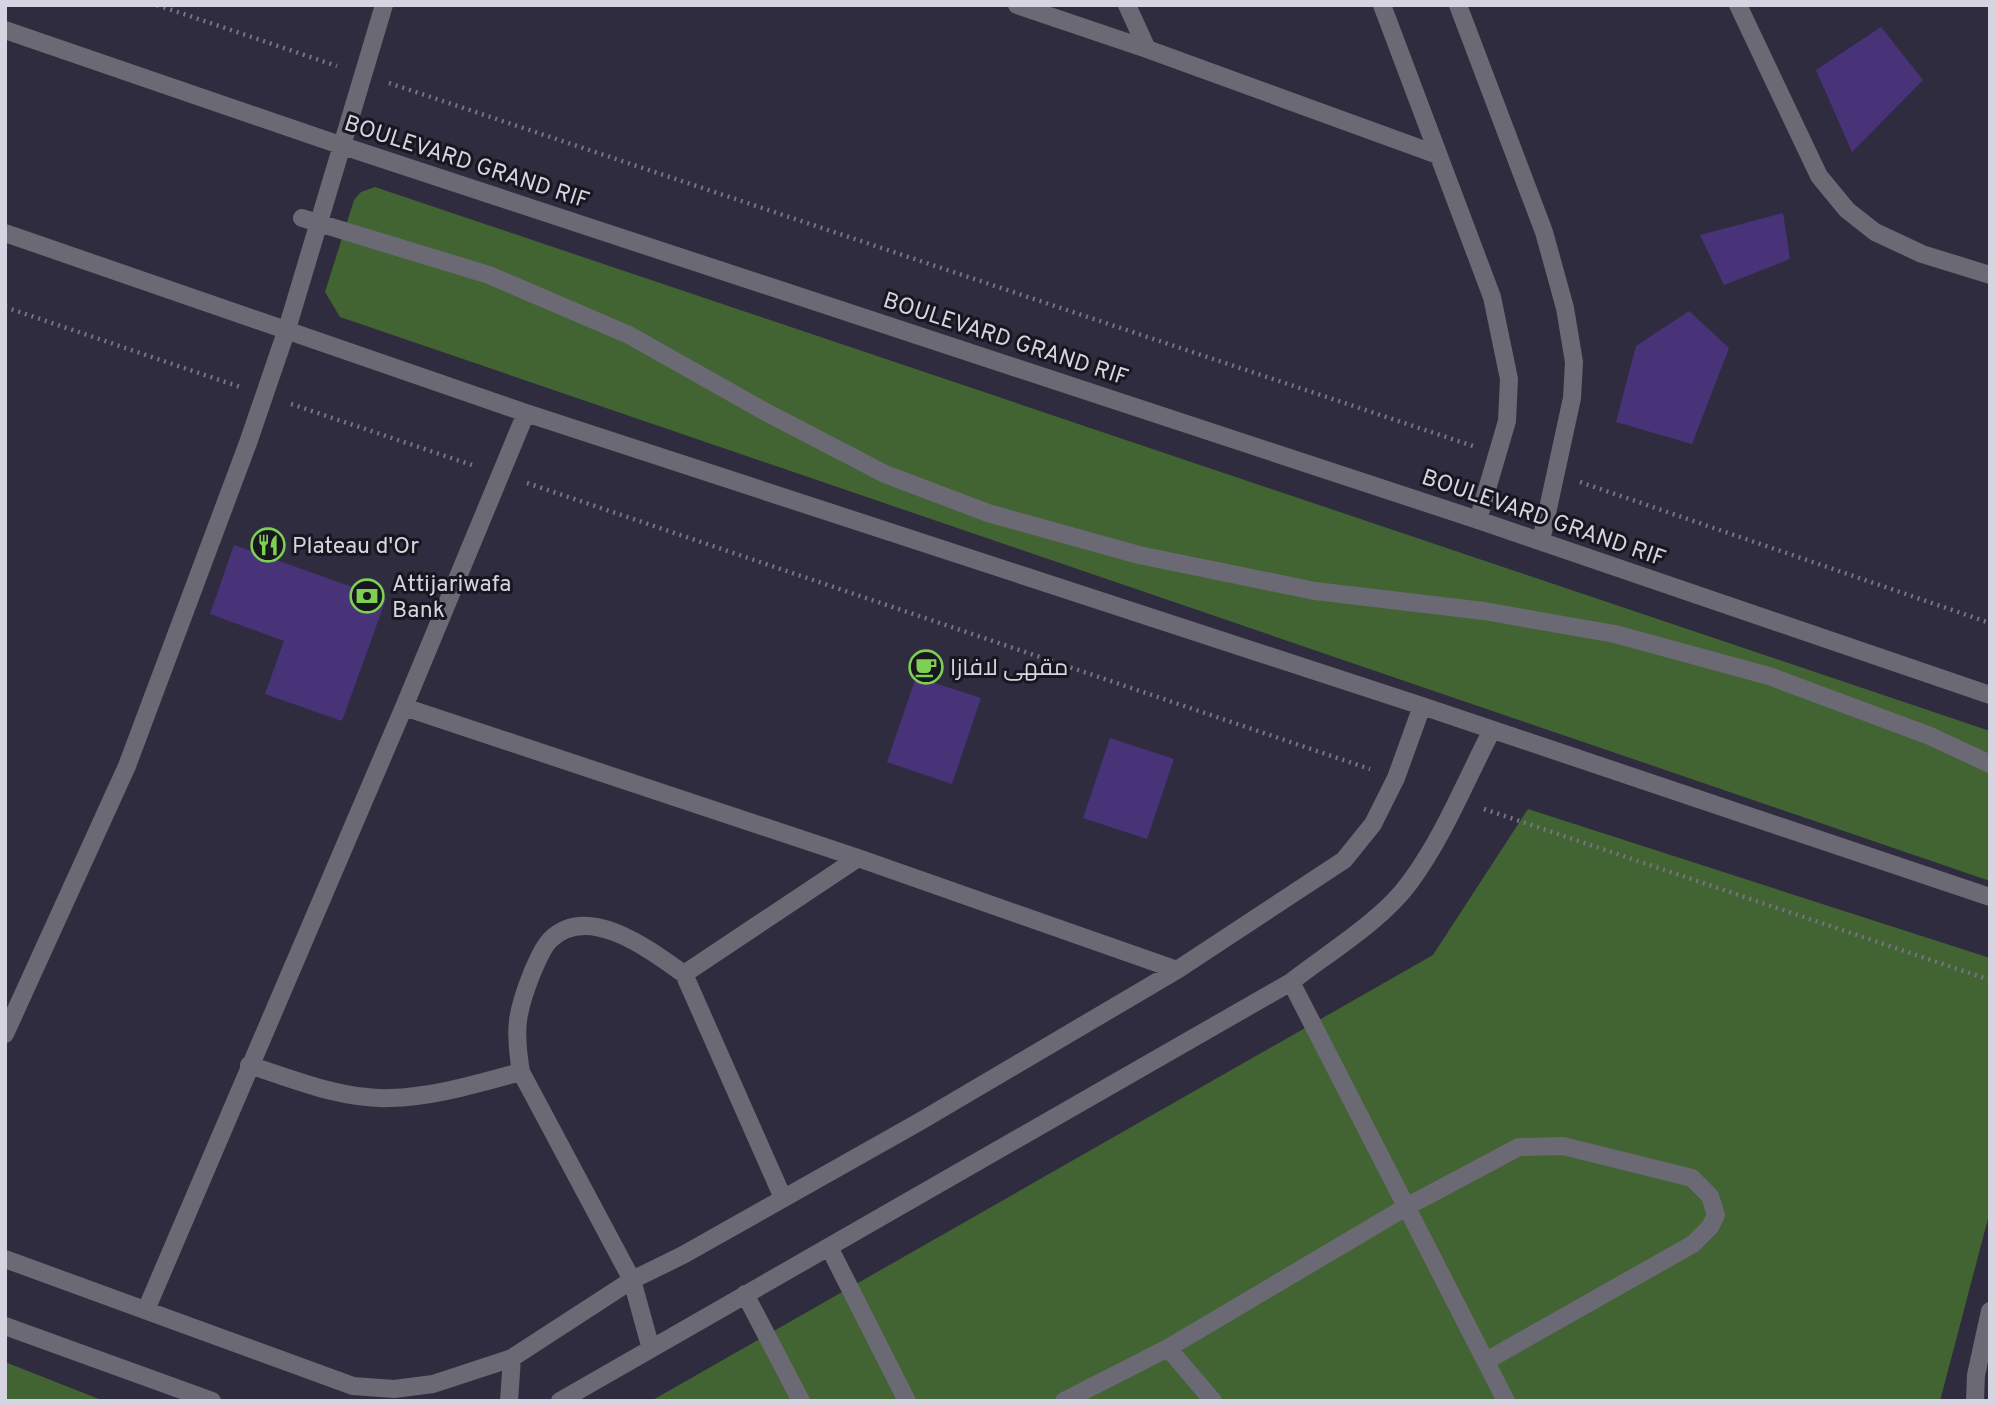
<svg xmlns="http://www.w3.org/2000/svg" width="1995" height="1406" font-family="Overpass,Cairo,sans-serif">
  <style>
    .green { fill: #426332 }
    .building { fill: #483379 }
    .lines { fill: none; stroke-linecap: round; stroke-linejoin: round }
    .path { stroke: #777384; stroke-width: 4.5; stroke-dasharray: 2 5; stroke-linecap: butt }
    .minor { stroke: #6b6973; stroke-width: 18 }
    .labels { text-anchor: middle; stroke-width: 6; stroke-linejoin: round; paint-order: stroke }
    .street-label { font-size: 23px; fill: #d6d4e1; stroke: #18161f }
    .poi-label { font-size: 23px; fill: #d6d4e1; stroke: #18161f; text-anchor: start }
  </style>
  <rect width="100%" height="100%" fill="#302c3f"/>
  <path class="green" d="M375,187L1990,731V881L340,317L325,292L354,200L361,192Z
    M1528,809L1990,958V1211L1940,1401H651L1433,955Z
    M5,1362L104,1401H5Z"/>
  <path class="building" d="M1881,27L1923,80L1852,152L1816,70Z
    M1783,213L1790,259L1724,285L1700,235Z
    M1689,311L1729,348L1692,444L1616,422L1636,346Z
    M234,545L386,599L342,721L265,694L284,641L210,614Z
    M916,677L981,698L952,784L887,762Z
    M1110,738L1174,759L1147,839L1083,818Z"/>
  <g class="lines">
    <path class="path" d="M157,5L337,66
      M389,83L1473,446
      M5,307L240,387
      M291,404L475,466
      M1580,482L1990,623
      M527,483L1370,769
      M1484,809L1990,980"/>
    <path class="minor" d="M1017,5L1147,49L1438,155
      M1127,5L1147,49
      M1382,5L1492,297L1509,379L1507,421L1478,520
      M1458,5L1544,232L1565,308L1574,362L1572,398L1541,541
      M1738,5L1819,176L1847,210L1875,232L1922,254L1990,275
      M5,30L343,146L1478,520L1990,695
      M302,218L489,275L629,335L762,410L885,474L988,513L1139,555L1315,591L1484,611L1615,634L1769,676L1930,736L1990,764
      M5,233L526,413L1422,706L1990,897
      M404,707L858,858L1177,970
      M684,974L858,858
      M1291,982L1506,1401
      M5,1034L127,766L248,443L287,329L384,5
      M249,1065C293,1079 342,1100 390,1098C435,1097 478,1083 521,1072C514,1030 516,1013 532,973C537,962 542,948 550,940C588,902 650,950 684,974L783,1198
      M521,1072L632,1280L651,1349
      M829,1247L907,1401
      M5,1259L353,1386L394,1389L433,1384L512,1358L632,1280L683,1255L919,1122L1177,970L1344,860L1373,824L1396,778L1422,706
      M745,1294L801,1401
      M146,1310L404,707L526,413
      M5,1326L212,1401
      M1168,1348L1213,1401
      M509,1401L512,1358
      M560,1401L1291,982C1328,953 1383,920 1410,882C1444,836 1466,780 1492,730
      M1064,1401L1168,1348L1406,1207L1519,1147L1563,1146L1692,1178L1710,1196L1716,1215L1710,1227L1693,1244L1486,1361
      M1975,1401L1976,1375L1990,1311"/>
  </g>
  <defs>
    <symbol id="restaurant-ring" viewBox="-11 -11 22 22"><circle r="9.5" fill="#18161f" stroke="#7ed053" stroke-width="1.5"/><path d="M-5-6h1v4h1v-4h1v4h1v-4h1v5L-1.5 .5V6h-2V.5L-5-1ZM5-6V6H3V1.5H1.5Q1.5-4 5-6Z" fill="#7ed053"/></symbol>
    <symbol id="bank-ring" viewBox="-11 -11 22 22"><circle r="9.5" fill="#18161f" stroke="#7ed053" stroke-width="1.5"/><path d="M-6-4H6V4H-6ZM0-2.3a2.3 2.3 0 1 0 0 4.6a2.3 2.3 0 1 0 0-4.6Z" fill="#7ed053"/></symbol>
    <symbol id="cafe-ring" viewBox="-11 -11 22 22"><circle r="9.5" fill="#18161f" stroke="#7ed053" stroke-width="1.5"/><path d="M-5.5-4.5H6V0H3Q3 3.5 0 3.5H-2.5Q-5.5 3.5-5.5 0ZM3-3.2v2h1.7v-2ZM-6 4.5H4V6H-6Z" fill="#7ed053"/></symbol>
  </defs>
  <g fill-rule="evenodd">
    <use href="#restaurant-ring" x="249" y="526" width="38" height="38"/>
    <use href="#bank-ring" x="348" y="577" width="38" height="38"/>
    <use href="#cafe-ring" x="907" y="648" width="38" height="38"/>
  </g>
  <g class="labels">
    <g class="street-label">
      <text transform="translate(467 161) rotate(18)" y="8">BOULEVARD GRAND RIF</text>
      <text transform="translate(1006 338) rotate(18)" y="8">BOULEVARD GRAND RIF</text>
      <text transform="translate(1544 517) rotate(19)" y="8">BOULEVARD GRAND RIF</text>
    </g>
    <g class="poi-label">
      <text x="292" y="553">Plateau d'Or</text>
      <text x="392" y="591">Attijariwafa<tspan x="392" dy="26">Bank</tspan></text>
      <text x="950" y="675">مقهى لافازا</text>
    </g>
  </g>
  <rect width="1995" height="1406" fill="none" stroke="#d6d4e1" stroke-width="14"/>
</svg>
